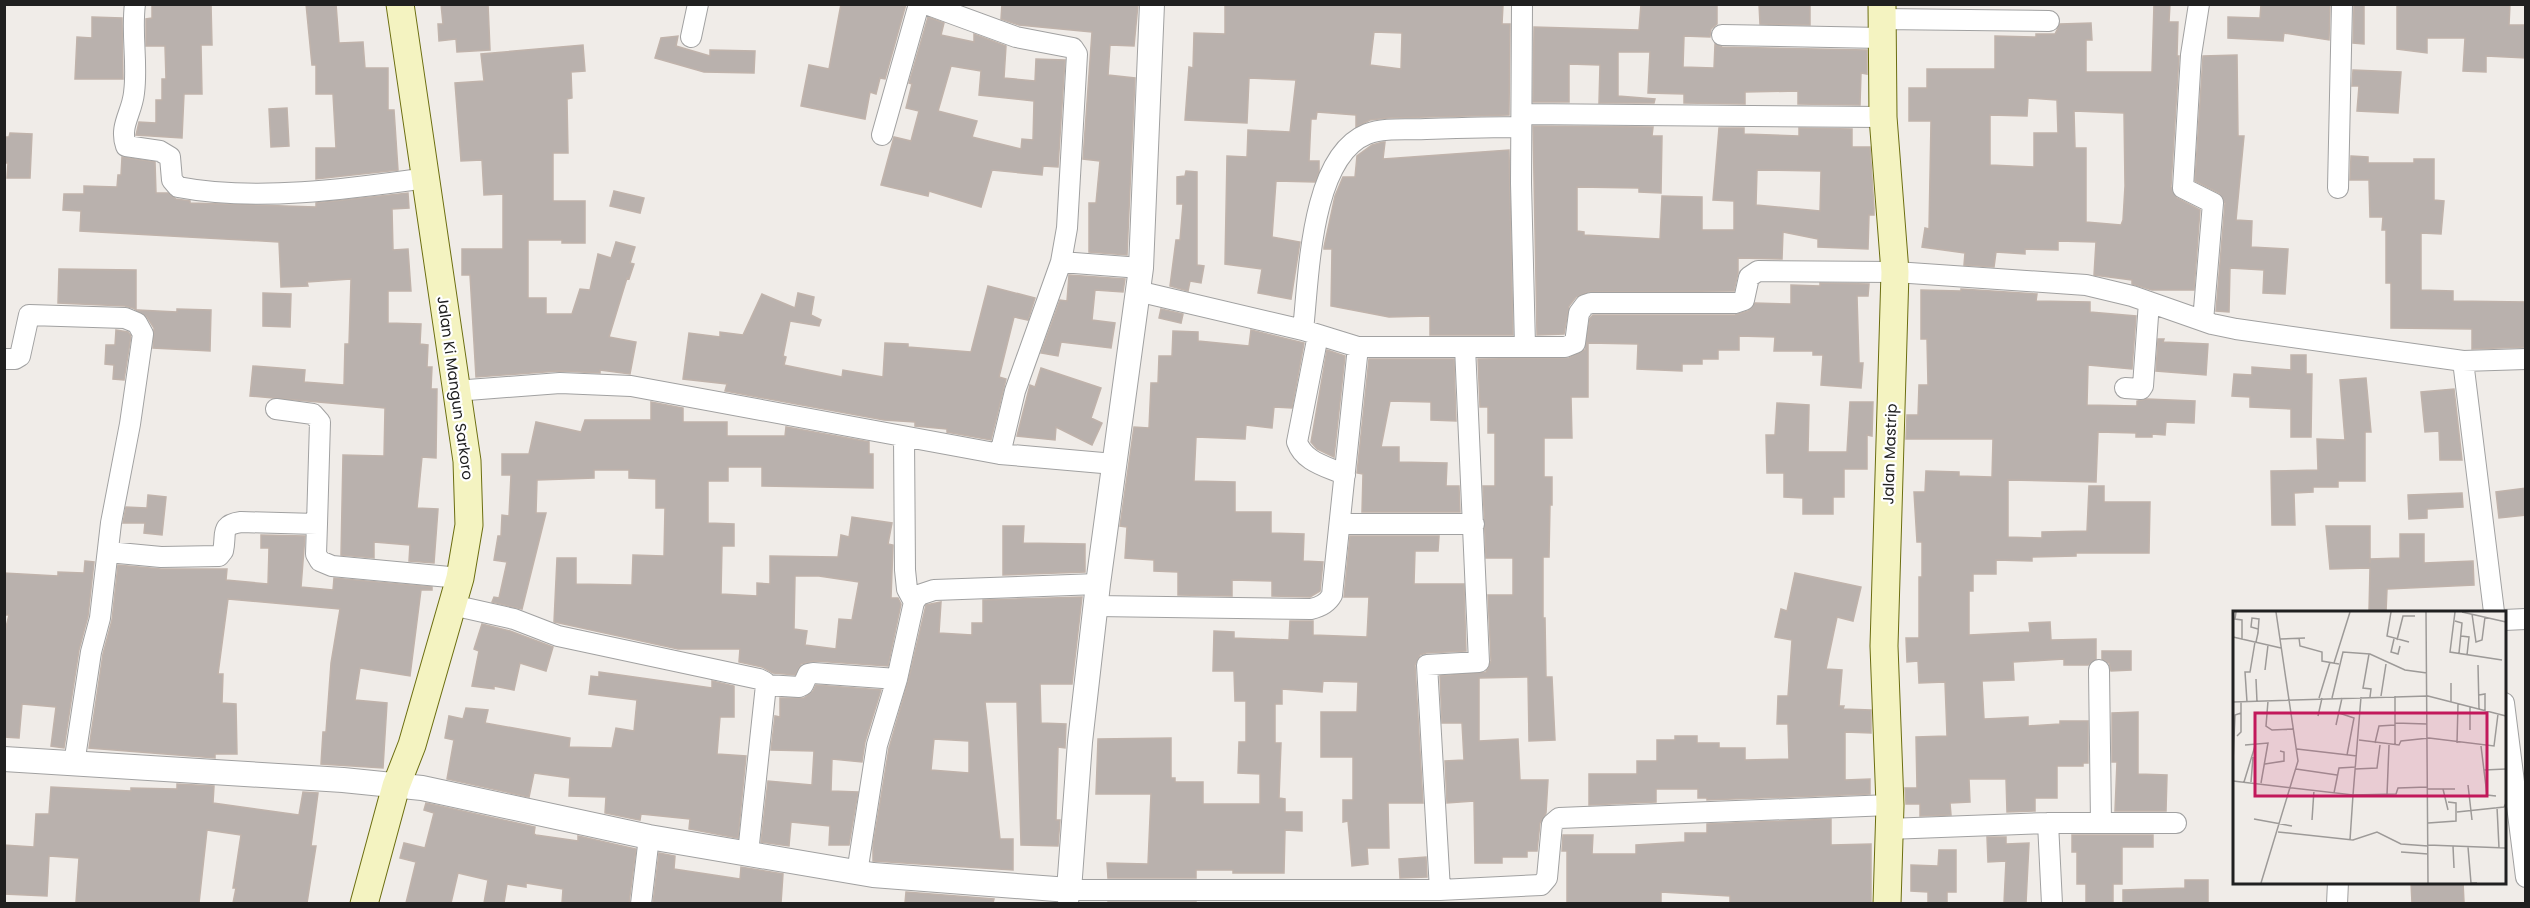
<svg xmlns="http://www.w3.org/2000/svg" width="2530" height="908" font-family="Poppins,sans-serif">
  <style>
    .building { fill: #b9b1ad; stroke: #c0b3ab; stroke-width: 1.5; fill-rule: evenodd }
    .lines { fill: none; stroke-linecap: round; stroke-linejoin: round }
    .minor-casing { stroke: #a1a1a1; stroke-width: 22 }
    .tertiary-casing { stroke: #a1a1a1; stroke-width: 26 }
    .secondary-casing { stroke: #6c6e10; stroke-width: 29 }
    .minor { stroke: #fff; stroke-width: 20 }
    .tertiary { stroke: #fff; stroke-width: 24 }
    .secondary { stroke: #f4f3c1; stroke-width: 27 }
    .labels { text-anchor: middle; stroke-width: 4.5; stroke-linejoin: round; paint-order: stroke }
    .street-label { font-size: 15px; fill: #202020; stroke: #fff }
    .inset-road { fill: none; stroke: #9d9a98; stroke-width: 1.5 }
    .view { fill: #c2185b; fill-opacity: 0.15; stroke: #c2185b; stroke-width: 3 }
    .inset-edge { fill: none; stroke: #202020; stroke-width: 3 }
  </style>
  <rect width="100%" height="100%" fill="#f0ece8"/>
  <path class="building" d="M152,4H211L212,45H201L202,94H184L182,138L136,135L139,122L156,123V100H162V79H166L165,46H146V19L152,18Z
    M306,4H336L339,43L363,42L365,68H388V110H394L398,170L316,179V148H336L333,94H316V65H312Z
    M441,4H488L490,50L457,52L456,39L439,41L438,24H443Z
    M841,4H906L885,79L880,78L876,94L870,92L865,119L801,106L809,65L829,69Z
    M1002,4H1138L1134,46L1110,45L1108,75L1135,78L1127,255L1089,252V203H1096L1100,161L1083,159L1092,32L1019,25L1001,19Z
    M1225,4L1503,5L1502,24H1510L1509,115L1388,118L1370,120L1356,127V115L1317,112L1316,119H1311L1309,161H1319V172L1315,182L1276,181L1272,237L1300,242L1291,299L1258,293L1262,269L1225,264L1227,156L1247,157L1248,130L1290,132L1296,80L1249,78L1247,123L1185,120L1189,67L1193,68L1194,33L1225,34ZM1374,32L1402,33L1401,69L1370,65Z
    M1641,4H1717V24L1711,29L1710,37L1684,36L1683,67L1714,68L1715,44L1722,47L1867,50V74L1861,73L1860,105L1798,104V91L1745,92V104L1684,103V94L1648,93L1650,52H1618V96L1655,99L1654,103H1599L1600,65L1569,64V102H1533L1534,27L1639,30Z
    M1759,4H1810V25L1760,24Z
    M2154,4H2170L2169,22H2178L2177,56H2179L2171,187L2177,198L2200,210L2194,290H2152L2132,284V280L2094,275L2096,242L2058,241V250L2025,249V254L1996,252L1994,267L1964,265L1965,253L1922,247L1925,228L1929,229L1931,121H1909V88H1927V69H1995V36L2036,37V34H2055L2060,24L2091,23L2092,40H2086V72H2152ZM2028,98L2057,100L2058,133H2034V167L1990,165V115L2027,116ZM2074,111L2124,113L2125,186L2123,220L2121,225L2086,222V148H2075Z
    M2261,4H2330L2329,40L2284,33L2283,41L2228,38V17L2260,18Z
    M2354,4H2364V44L2353,43Z
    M2397,4H2510L2509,25H2526V58L2486,56V72L2463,71L2465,38H2427V53L2397,49Z
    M92,17L122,18L123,79H75L77,37L92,38Z
    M928,17L944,23L941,35L974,42V34L1006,46L1004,78L1035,81L1036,59L1065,60L1058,167L1043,166L1042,175L992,170L981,207L929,191L928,196L881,185L894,137L911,141L919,111L906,108L912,84L909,83ZM951,66L981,71L979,95L1034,101L1033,140L1022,139L1021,149L972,137L977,121L938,111Z
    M678,36L676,46L710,56V50L755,51L754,73L704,72L655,58L661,38Z
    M583,45L585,71L571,72L572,98L567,99L568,153H553V201H585V243H562V240H528V298H546V314H572L580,289L590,290L598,254L611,258L616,242L635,247L630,263L634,264L629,279L627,278L609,337L636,342L630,374L600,370V373L559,371L476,377L470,275H462V249H503V194L484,195L482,160L461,161L455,83L484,81L481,54Z
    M2237,55L2238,136H2244L2236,220L2252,221L2251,247L2288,249L2285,294L2263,293L2264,270L2230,268L2229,312L2216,311L2225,203L2219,193L2195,181L2203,56Z
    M2353,70L2401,72L2398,113L2357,111L2359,86H2352Z
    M287,108L289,146L271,147L269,109Z
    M1533,126L1653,127L1652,136H1662L1661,193L1639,192V188L1577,187V231L1584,232V235L1660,239L1662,196L1702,197V230H1734V201L1713,200L1719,128H1744V134L1799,136V128L1852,129V147H1870L1874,208V215H1869L1868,249L1818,247V239L1783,232L1782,259L1738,258V273L1734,291L1588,292L1576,297L1569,306L1564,334L1537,335ZM1757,170L1821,171L1820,211L1756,205Z
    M10,133L32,134L30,178H7L8,163H4V137H9Z
    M1383,142H1385L1383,159L1509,150L1513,335H1430V316L1389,317L1331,306L1332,249H1324V247L1335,196L1343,177H1355L1357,156L1372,145Z
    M2351,156L2368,157V163H2414V159H2434V200L2444,201L2441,234L2421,233V290L2453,291V301L2526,302V347L2472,349V329L2391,328V283H2386V230H2382L2383,217H2370L2369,180H2350Z
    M122,157L155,162L156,193H168L176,199L190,201V203L316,207V203L408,193L409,208L392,209L393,250L408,249L411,291H388V323L421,324L420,344L428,345L427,367H432L431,389H437L436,458L422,457L417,508L438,509L434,563L409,561L410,545L374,542V558L341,555L343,455L384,456L385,408L250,396L253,366L305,370L304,382L344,385L345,344H349L351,279L307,282L308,286L281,287L279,242L80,231L81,211L63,210L64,194H84V186L117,187L118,175H121Z
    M1186,171L1197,172V265L1204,266L1201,283L1190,281L1188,291L1170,286L1176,240H1180L1183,204H1177V177L1185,176Z
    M614,191L644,198L640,213L610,206Z
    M59,269L136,270V309L125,306L58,303Z
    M1069,275L1125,279L1123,292L1095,290L1092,320L1115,323L1111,348L1061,342L1058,356L1041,353L1060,300L1067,301Z
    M1820,283L1869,284L1868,296H1857L1859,363H1863L1861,388L1821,385L1823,355H1813V351H1774L1775,337L1739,336V350H1718V359H1702V364H1682V371L1637,369L1638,344L1588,343V397H1571L1572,438H1544V477H1552V505H1550L1549,557H1543V618H1545L1546,677H1552L1555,740L1529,741L1528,677L1479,678V741L1518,739L1520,780H1548L1546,813L1540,823L1537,851H1527V857H1502V863H1475L1474,801L1447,803L1445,761L1464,760L1462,723H1442L1440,676L1486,672L1491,661L1488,595H1513V558H1486L1483,486H1495V433H1488V407H1480L1478,359L1569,358L1585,350L1590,318L1593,315H1735L1748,311L1755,303L1791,304V285L1820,286Z
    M988,286L1035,298L1028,320L1014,317L999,377L1006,379L991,440L947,432V429L915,426V422L884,420L725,391L727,384L683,379L689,333L720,337V332L743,335L762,294L795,308L798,293L814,297L811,315L821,320L819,326L790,321L783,356L786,357L784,365L842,377L843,370L883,377L885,343L908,344V347L971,352Z
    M1961,289L2037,294L2036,301L2090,302V312L2136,316L2132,369L2088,365L2087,405L2137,406V401L2147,399L2195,401L2194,423L2166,422L2165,435L2152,434V437H2136V433L2098,432L2096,482L2008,480V537L2042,538V532L2087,531L2089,486H2104V502H2150L2149,553H2076V556L2032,557V561L1996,560V574H1973V591H1969V635L2030,632L2029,623L2050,622L2051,640L2096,639V659L2088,665H2064V659L2013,662L2014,680L1982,681L1984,719L2028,717V726L2060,724V721H2088V763H2083V766H2057V798H2035V811L2007,812L2006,779H1969L1970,802L1950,803L1951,815L1920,816V804H1906L1905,788H1917L1916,737L1947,736L1945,682L1919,683L1918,661L1907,662L1906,638H1919V577H1922V542H1917L1914,492H1925L1926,471L1959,472V476L1992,477L1993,439H1906L1907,415H1918L1919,385H1928L1927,339H1921V290L1961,291Z
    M263,293L291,294L290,327L263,326Z
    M177,309L211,310L210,351L153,348L154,328L147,317L136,310L177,312Z
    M1161,309L1183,314L1181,323L1159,318Z
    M116,330L128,332L131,336L124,380L113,379L114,365L105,364L106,345H115Z
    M1251,330L1304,343L1292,408L1274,407L1272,428L1246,425L1245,439L1196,437L1194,481L1235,482V512H1271V533L1304,534L1303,561L1323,562L1320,591L1310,597L1272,596V581L1232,580V596L1178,595V572L1154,571V560L1125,558L1127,527L1120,526L1134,427L1149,428L1151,383H1158L1159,356H1172L1173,331L1198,332V341L1249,346Z
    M2158,339H2164L2163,342L2208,344L2206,375L2156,371Z
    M1327,350L1345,356L1334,457L1317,449L1311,442Z
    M2291,355H2306V374H2312L2311,437H2291V409L2250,407V397L2232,396L2234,374L2252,375V367L2291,370Z
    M1369,359H1454L1456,421L1431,420V402L1390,401L1381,447H1399V462L1447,463L1446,486H1459L1460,512H1362L1363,474L1357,473Z
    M1041,368L1101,388L1091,418L1102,423L1092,445L1056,427L1055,440L1017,436L1030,385L1035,387Z
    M2366,378L2371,432H2365V481H2338V487H2313V492L2294,493L2295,525H2272L2271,471L2318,470L2317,439L2345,440L2340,380Z
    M2454,389L2462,460H2440L2439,431L2425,432L2421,392Z
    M651,402L683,408V422H727V436H785L786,427L869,442V454H873V488L762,486V467H728V481H708V523L734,524V546H722L721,594L757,596V583L770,584V556L838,557L841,535L849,537L852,517L892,523L888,544L893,545L891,598H898L901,604L888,666L814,661L801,664L795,675L773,673L762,667L739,662L740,649H678L554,622L557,558H576V584L632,585L633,555L664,556L665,508H656V479L629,478V470H594V478L537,480L536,513H546L522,609L492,602L494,597L499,598L507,562L494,560L498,536H501L502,515L509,516L511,475H502V454H529L536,422L581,432L585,420H651ZM795,576H819L859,582L852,620L839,619L836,649L805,645L807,631L794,629Z
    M1850,402H1873L1872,436L1867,435V469H1844V497H1833V514H1803V498L1784,497V473H1767L1766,435H1775L1777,403L1809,405L1808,452H1847Z
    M2526,488V515L2499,518L2496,492Z
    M2462,493L2463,507L2427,509V518L2409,519L2408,495Z
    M148,495L166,497L162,535L144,533L145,523H123L126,507L147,508Z
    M1003,526H1024L1023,543L1085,544V572L1003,575Z
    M2326,526H2370V563V559L2400,558V534H2424V563L2473,561L2474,585L2387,589L2386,612H2369L2370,568L2330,569Z
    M261,535L305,536L301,587L333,590L334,578L432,587V590H421L410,676L360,668L355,700L387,703L383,768L321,764L323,732H326L331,663L340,609L228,599L218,674H223L222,703L236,704L237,754H215V758L89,748L103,654L112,620L118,565L161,569H227L226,580L268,584L269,548H261Z
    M1350,536H1439L1438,551H1415L1414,584H1464L1466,651L1426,653L1420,655L1415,665L1423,803H1388L1389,848H1367L1368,864L1352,866L1348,821L1343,822V800H1353V757H1321V712H1357L1358,682L1323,681L1322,692L1282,689V704H1275V743H1281L1279,798L1285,799V812H1302V831L1285,830L1284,873H1233V870H1196V878H1108L1107,863L1148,864L1151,794H1096L1098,739L1171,738V778H1175V782H1203V804H1260V774L1238,773L1239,742H1246V701H1235L1234,671H1213L1214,631L1234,632V638L1289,640L1290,621H1313V635L1367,637L1369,597H1344Z
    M85,561L94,562L88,616L79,650L64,748L51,746L56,707L22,704L19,738L4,737V635L9,615H4V573L58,576V572L84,573Z
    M1795,573L1861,587L1853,621L1837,617L1826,669L1842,670L1839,706H1844L1843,709L1871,710V733L1845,732V780L1870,779V794L1707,800V798H1698V789H1656V802L1589,805V774H1637V761H1657V740H1675V736H1697V743H1719V748H1745V760L1789,759L1788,724H1777L1778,696H1788L1792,640L1775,637L1781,609L1787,611Z
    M1082,597L1072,684H1040L1041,723L1066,724L1065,748L1058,747L1056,820H1060L1058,846L1021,845L1017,702H985L1000,839H1013V870L873,861V846L889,748L908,682L926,605L941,602L939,633L972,635V623H983V600ZM934,739L969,741V773L931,770Z
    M482,624L510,631L553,647L546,671L520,663L514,690L494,686V689L472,686L479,651L474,649Z
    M2102,651H2131V670L2111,671L2109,663L2102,659Z
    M599,672L712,688V681L734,686V717H720L717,754L746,756L738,838L689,829L690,819L641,814L640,820L605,813L606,797L569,796L570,778L534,773L529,797L447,779L454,740L445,738L449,716L463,719L466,708L488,710L485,723L570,738L569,747L612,748L616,728L634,731L637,700L589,694L591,676L599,677Z
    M816,685L881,690L865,742L862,762L832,759L831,791L858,792L849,845H829L830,826L791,822L789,846L761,842L768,781L812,785L814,751L771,750L775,716L780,717V698H804L813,691Z
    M2138,712V774L2167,775L2166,811H2115L2117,762H2112V713Z
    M177,784L214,786L213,803L299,815L303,792L318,793L311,846H316L307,903H233L236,888H233L241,835L207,830L199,903L76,902L79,858L49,856L47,896L4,894V845L34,847L36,814H49L51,787L131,791V788L177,789Z
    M426,803L535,827L534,834L536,835L578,841V836L636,849L629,903H562L563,889L526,883V887L507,884L504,903H484L488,880L458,873L451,903H406L416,862L400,858L404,843L425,848L434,813L424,810Z
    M1831,819V845L1871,844V903H1730V896L1661,892V903H1567V851H1562L1563,835H1593L1592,854H1636V845L1685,842V833H1707V824Z
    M2072,835H2153V847H2122V884H2113V903H2086V884H2077V852H2072Z
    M1987,837H2006V844L2029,843L2026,903H2004L2006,861L1988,862Z
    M1939,850H1956V892H1947V903H1928V892L1911,891V865L1938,866Z
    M659,853L675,856L674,869L740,879L741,867L783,874L781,903H653Z
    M1426,857L1427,877L1400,878L1399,859Z
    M2185,880H2208V903H2123V890L2185,888Z
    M2411,882H2463L2464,902L2412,903Z
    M906,892L994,899L993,903H905Z
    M1108,902H1196V903H1108Z"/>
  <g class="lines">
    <defs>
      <path id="minor" d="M135,4C131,34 138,63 134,93C132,113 119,126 126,146L160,151L170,157L172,180L178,187C256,202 348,189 426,178
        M926,4L1016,37L1073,48L1077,54L1067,228L1061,262L1015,391L1000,454
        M1522,4L1521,183L1525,346
        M2199,4L2191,55L2183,188L2213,203L2203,321
        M1882,19L2049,21
        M1722,35L1882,38
        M691,37L698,4
        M1522,114L1883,117
        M882,135L919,4
        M2338,188L2342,4
        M1061,262L1141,268
        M1137,291L1303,330L1358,347H1565L1575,343L1579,313L1585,305L1591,303H1735L1744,300L1749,277L1758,271L1895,272L2086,285L2132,296L2212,324L2236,329L2463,361L2526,359
        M1303,330C1309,278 1310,157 1367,134C1385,127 1407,130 1426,129C1458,128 1490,127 1521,127
        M1318,335L1297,442C1304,462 1326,466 1345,475
        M4,359H15L20,356L29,315L125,318L137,323L143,334L130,424L111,523L100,618L91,652L74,764
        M2463,361L2494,612
        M2125,388L2141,389L2143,386L2149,302
        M455,391L560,383L631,386L1000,454L1114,464
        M904,437L905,570L907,589L914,602
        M317,524L316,554L320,561L332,566L460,578
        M1340,524H1474
        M108,552L161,557L219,556L223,551C227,534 219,525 241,522L317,524L320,422L313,414L276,409
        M452,605L514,619L558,636L759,679L765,682L766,685L799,687L803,685L808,674L813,673L897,679
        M1096,606L1311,609C1320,607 1327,604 1332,595L1358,347
        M2504,620L2526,619
        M2099,670L2101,823
        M2504,703L2526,877
        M2048,823L2052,904
        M1888,829L2048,823H2176
        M748,853L766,685
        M857,873L877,745L897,679L914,602L919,595L934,590L1098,584
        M1440,890L1427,665L1479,662L1465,347
        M641,904L649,837
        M1068,904L1069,890H1440L1541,885L1547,878L1552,824L1559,818L1890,805
        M2337,904L2338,882"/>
      <path id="tertiary" d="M4,759L343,780L422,788L649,837L873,875L1069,890L1080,742L1098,584L1141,268L1152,4"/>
      <path id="secondary" d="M1882,4L1883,117L1895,272L1884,646L1890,805L1887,904
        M364,904L396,786L412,745L460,578L469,525L467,461L400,4"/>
    </defs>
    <use href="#minor" class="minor-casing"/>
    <use href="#tertiary" class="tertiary-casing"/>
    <use href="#secondary" class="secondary-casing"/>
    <use href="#minor" class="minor"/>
    <use href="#tertiary" class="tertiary"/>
    <use href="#secondary" class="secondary"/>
  </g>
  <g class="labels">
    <g class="street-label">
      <text transform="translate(455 388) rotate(82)" y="5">Jalan Ki Mangun Sarkoro</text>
      <text transform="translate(1890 454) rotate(-88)" y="5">Jalan Mastrip</text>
    </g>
  </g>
  <g transform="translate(2233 611)">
    <rect width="273" height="273" fill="#f0ece8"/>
    <path class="inset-road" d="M3,1L2,8L9,9V28M158,1L154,25L176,31M193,1L195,272M222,1L217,41L269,49M229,1L273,11M239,3L243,31L249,29L252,6M222,10L229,12L226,42M228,25L236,26L234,44M0,26L48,37M66,27L67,35L89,41V50L106,53M47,28L72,27M161,28L158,41L165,43L167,35M164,29L170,5H182M23,31L25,22L26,8L19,7L18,16L25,18M136,43L130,77L138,78L137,86M101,52L117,1M245,54L246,98M32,59L35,34M23,68L24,91M246,84L252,83V100M148,85L153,53M86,87L97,51M99,87L110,41L137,43L172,59L194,62M35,90L33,115L39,119L61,118M0,91L195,85L273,105M14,91L12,61H17L22,31M218,91V72M106,102L121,107L114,144M85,105L89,87M162,112L194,113M103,114L109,87M237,119V96M4,125L8,121V91M126,129L166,134L168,130L196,127L261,135L265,103M142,132L146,115L162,114M224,132L225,93M12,134L35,132L28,172M162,134V85M248,135L254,184L263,185M64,138L124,145M0,151L2,104L8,102M32,153L51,150V141L47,140M63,158L104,164M122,158L144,157L147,134M251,159L273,158M0,170L120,184L128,86M11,171L22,135M18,171L20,146M235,174L239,209M195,178H222M210,178L215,199M101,182L106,157L123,156M154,184L156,134M264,196L266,237M224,201L271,196L273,192M21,208L59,215M79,209L81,179M195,212L223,210V192L215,191M45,221L120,229L144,221L168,233L195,235M117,229L120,184L163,183L165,177L195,176M195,234L273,237M220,235L221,257M235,236L238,272H244M168,241L195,243M28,272L65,150L43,1"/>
    <path class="view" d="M22,102H254V185H22Z"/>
    <rect width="273" height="273" class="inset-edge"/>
  </g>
  <rect width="2530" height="908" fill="none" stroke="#202020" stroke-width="12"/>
</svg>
